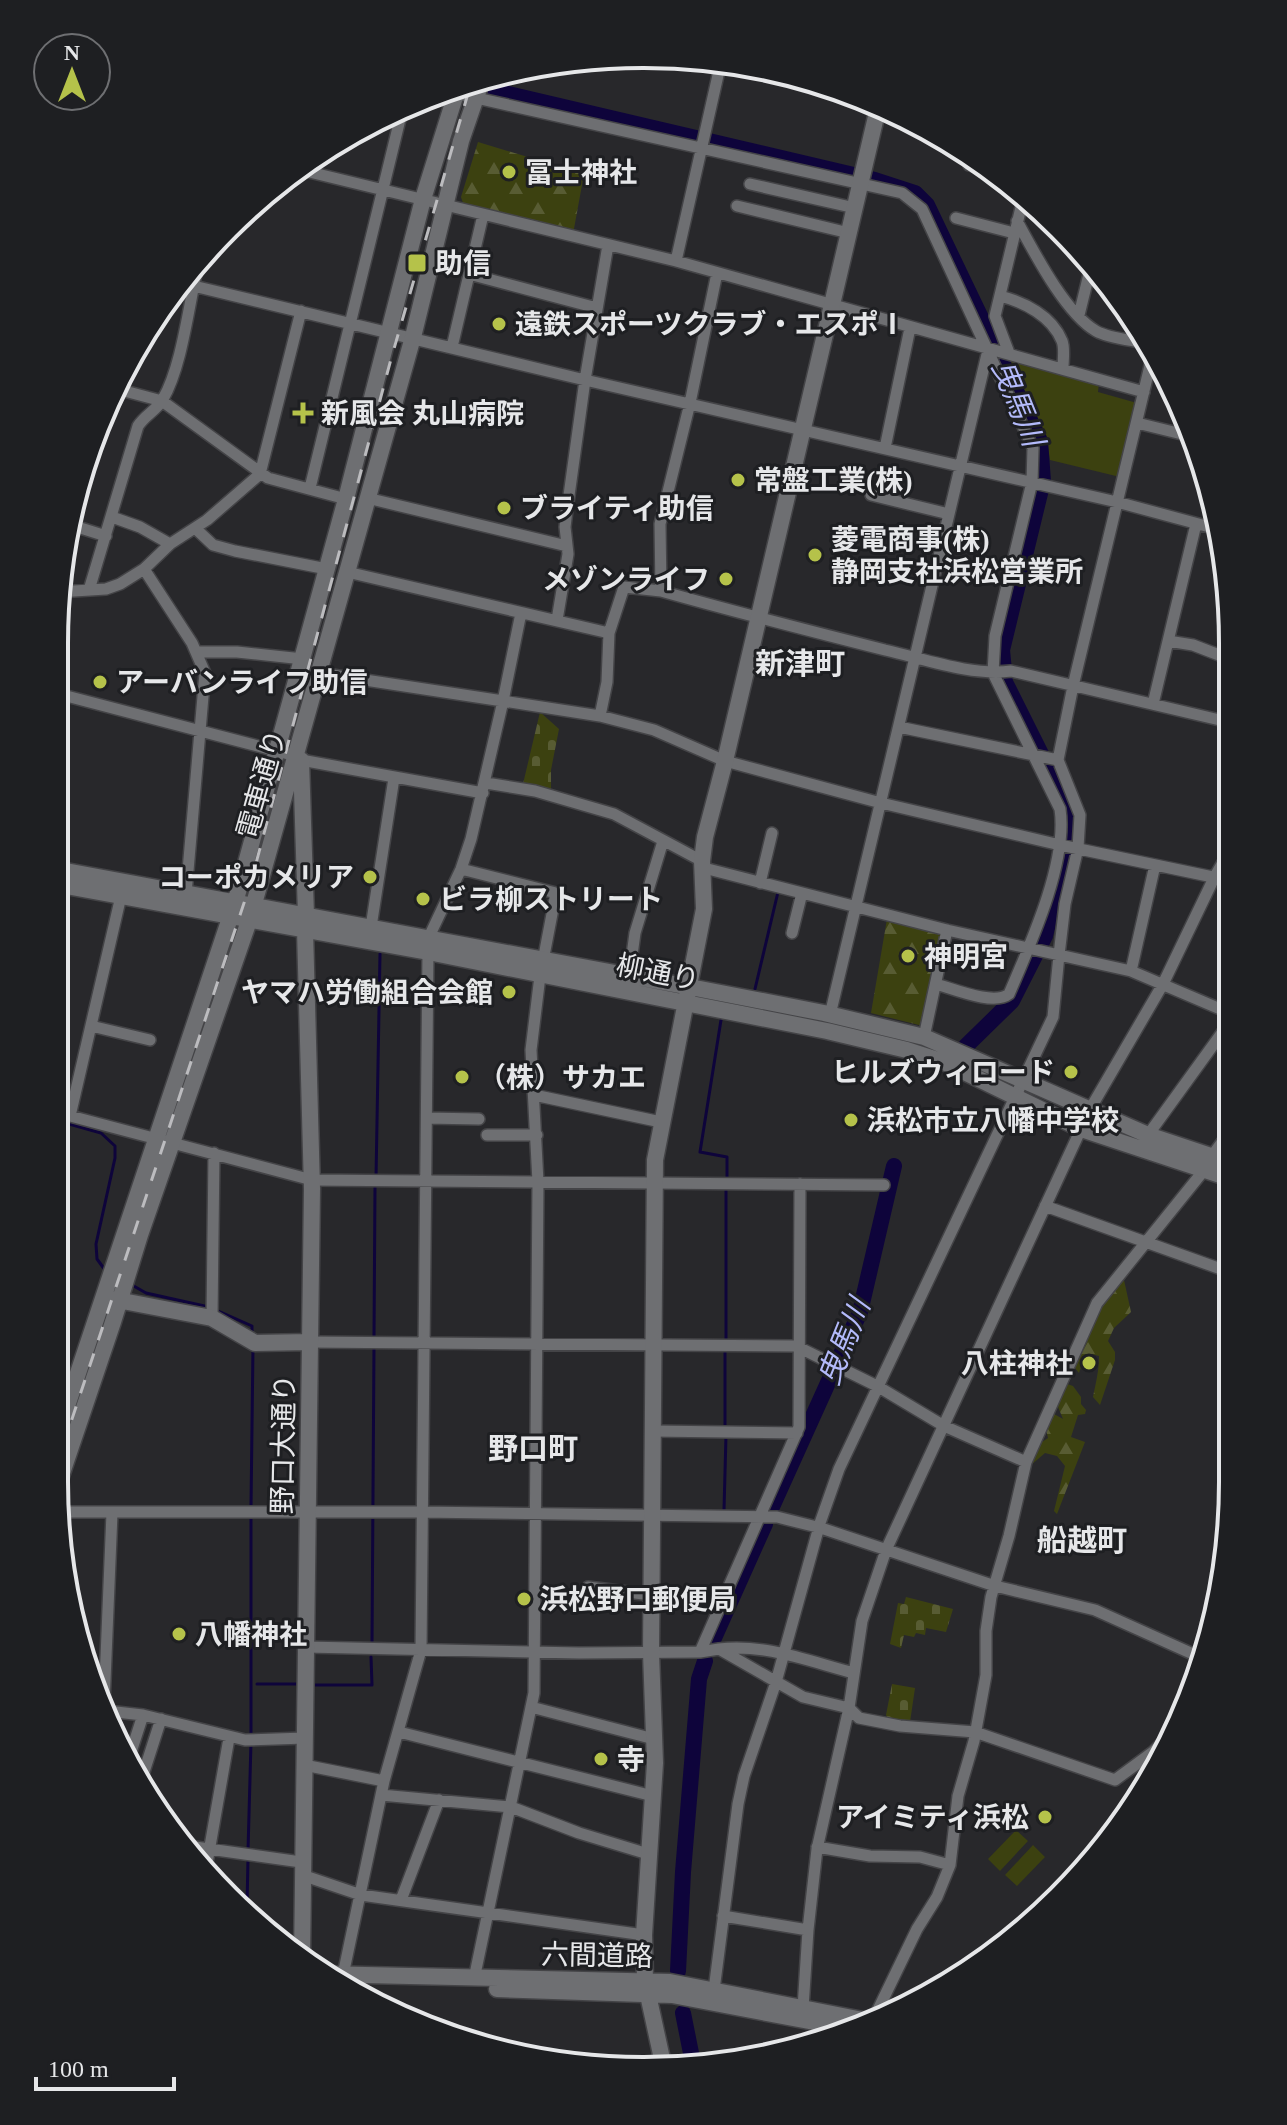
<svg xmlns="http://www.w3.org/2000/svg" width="1287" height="2125" font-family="'Times New Roman','Noto Sans JP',serif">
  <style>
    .forest { fill: url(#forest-firs) }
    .cemetery { fill: url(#cemetery-stones) }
    .park { fill: #3c4110 }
    .water { fill: url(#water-ripples) }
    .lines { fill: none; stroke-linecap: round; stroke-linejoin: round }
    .stream { stroke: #0e043b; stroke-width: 3 }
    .river { stroke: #0e043b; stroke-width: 16 }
    .street-casing { stroke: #444447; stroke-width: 14 }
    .secondary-casing { stroke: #444447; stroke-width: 19 }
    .street { stroke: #6e6f72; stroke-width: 11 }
    .secondary { stroke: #6e6f72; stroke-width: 16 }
    .rail { stroke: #bcbcbf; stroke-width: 3; stroke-dasharray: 14 14; stroke-linecap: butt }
    .poi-dot { fill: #b5c24a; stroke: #1e1f22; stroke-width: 3 }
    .labels { text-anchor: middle; stroke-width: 6; stroke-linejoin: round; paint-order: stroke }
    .poi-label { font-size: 28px; font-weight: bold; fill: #e6e7e9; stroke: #1e1f22; text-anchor: start }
    .street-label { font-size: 28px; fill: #e6e7e9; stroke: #1e1f22 }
    .water-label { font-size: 30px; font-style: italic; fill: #b3bafa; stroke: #1e1f22 }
    .neighbourhood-label { font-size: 30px; font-weight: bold; fill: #e6e7e9; stroke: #1e1f22 }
    .rim { fill: none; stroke: #e6e7e9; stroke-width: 4 }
  </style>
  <defs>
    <pattern id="forest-firs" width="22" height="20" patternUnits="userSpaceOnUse" patternTransform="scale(2)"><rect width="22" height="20" fill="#3c4110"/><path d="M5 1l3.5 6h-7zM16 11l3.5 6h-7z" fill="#585c33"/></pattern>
    <pattern id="cemetery-stones" width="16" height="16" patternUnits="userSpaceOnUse" patternTransform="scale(2)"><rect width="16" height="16" fill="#3c4110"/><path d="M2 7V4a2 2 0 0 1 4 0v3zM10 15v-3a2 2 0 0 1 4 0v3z" fill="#585c33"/></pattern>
    <pattern id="water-ripples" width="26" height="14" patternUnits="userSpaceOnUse" patternTransform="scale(2)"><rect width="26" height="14" fill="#0e043b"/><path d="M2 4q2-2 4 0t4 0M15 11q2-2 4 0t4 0" fill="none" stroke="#312957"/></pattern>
  </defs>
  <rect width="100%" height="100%" fill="#28282b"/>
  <path class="forest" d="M478,142L584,174L573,234L463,203L461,197Z
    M887,919L942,933L923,1026L871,1013Z
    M1124,1280L1131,1312L1114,1328L1108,1341L1115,1352V1360L1100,1405L1093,1397C1096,1382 1099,1371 1099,1356L1091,1354L1083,1360L1079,1373L1075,1368C1080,1336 1102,1304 1124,1280Z
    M1064,1383L1073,1386L1081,1397V1404L1086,1410L1085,1414L1078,1415L1071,1437L1085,1442L1057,1514L1054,1511L1065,1466L1057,1456L1045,1453L1031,1465L1042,1442L1048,1438L1046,1429L1054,1414L1063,1419L1056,1402Z"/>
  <path class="cemetery" d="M540,712L559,729L551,770V791L523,784Z
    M906,1597L953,1609L946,1632L926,1628L925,1635L916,1633L914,1637L904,1635L901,1648L890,1644L898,1603L904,1604Z
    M892,1684L915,1688L910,1722L888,1719L886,1715Z"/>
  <path class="park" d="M1002,357L1099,383L1098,392L1137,403L1120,477L1050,460L1048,447Z
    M1016,1830L1028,1841L1000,1871L988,1859Z
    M1033,1845L1045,1857L1017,1886L1005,1875Z"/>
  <path class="water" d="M1138,1799L1133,1809L1002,1949L975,1964Z"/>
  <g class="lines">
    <path class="stream" d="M755,989L778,892
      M721,1020L700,1152L727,1157V1178
      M55,1120L101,1133L115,1146V1158L96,1244L97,1259L105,1270
      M376,1178L380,954
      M132,1285L146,1293L209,1307
      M216,1310L252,1326V1335
      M374,1338L375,1186
      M726,1340V1189
      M725,1428V1348
      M251,1507L253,1346
      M724,1510L726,1435
      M251,1514V1735
      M372,1644L374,1346
      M257,1684H297
      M314,1685H372L371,1657
      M248,1851L251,1742
      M247,1907L248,1858"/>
    <path class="river" d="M466,84L875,180L915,193L927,205L1040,441L1043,481L1002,650L1005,682L1068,808V839L1045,936L1012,1001L966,1046
      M771,1509L860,1312L894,1166
      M714,1638L765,1524
      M678,1971L683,1872L699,1679L705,1661
      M683,2013L693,2063"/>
    <defs>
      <path id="street" d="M445,91L902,193L922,209L1033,448L1032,482L995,636L993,673L1060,809C1068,862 1030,945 1009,994C994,1006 954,989 936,984
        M969,165L990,170
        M297,169L676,261L1144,392
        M750,184L855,208
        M737,206L849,233
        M956,218L1014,233
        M1017,221C1034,252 1065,313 1096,331C1110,339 1134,340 1150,344
        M676,261L721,62
        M469,274L597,308
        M181,283L585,380L1117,502L1217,529
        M1000,296C1024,302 1052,316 1062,341C1065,348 1063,360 1063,368
        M1079,315L1092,262
        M452,347L483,215
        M1009,353L995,316L1023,199
        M117,389L162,401L268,478L346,499
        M1137,423L1194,437
        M885,448L910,328
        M310,488L403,107
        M871,495L949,514
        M367,498L567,546
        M112,517L140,527L170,544
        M71,525L106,536
        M195,528L213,545L235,551L327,569
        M144,569L192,643L205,673L186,894
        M347,572L609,633
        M89,590L138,426C145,415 157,410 163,399C183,364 189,301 199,261
        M661,591C735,612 810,631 885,650C925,659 971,676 1011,671L1224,721L1232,725
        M58,592L106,589L120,584L144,569L170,544L207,520L260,474L301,311
        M521,613L503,701L600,716L654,730L725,761L881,803L1060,845L1232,881
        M557,620L568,554L565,527L567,510L585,380L608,245
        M1168,641L1193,645L1232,660
        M196,652H237L303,659
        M319,673L503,701L471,839L461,869L428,939
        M55,693L296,756L301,760L483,793
        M1153,704L1196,524
        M600,716L607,682L609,633L624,587L661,591L660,524L690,403L717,273
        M899,727L1058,760
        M486,783L535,791L614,814L702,861
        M704,868L947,930L1131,971L1232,1014
        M461,869L556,893L543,961
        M760,883L772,833
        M371,927L394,778
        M792,933L802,893
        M1131,971L1155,865
        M629,977L635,933L663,841
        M830,1015L988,350
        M91,1026L150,1040
        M924,1037L947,930
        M534,1095L661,1122
        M1089,1111L1163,984L1215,876L1232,847
        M55,1112L312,1180L884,1185
        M70,1116L121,896
        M427,1118L479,1119
        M487,1135H537
        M1148,1135L1232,1019
        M1045,1206L1232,1273
        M212,1318L214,1153
        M310,1342L796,1346L877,1386L944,1426L1026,1462
        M653,1431L797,1433
        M59,1512H422L777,1517L821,1528L995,1586L1095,1610L1204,1659
        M588,1587L651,1595
        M306,1647L579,1653L700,1652L719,1649L803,1697L849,1708L859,1718L900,1726L975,1732L1115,1780L1153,1752L1171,1734
        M719,1649C764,1643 811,1662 854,1673
        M700,1652L799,1427L800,1184
        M104,1705L112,1513
        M531,1707L654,1739
        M107,1711L143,1715L245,1740L305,1738
        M399,1732L653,1796
        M130,1755L143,1715
        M304,1765L384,1781
        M142,1778L161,1719
        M381,1795L511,1807L579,1833L648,1854
        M181,1845L301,1862
        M817,1847L870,1856L920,1857L950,1865
        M206,1869L229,1738
        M302,1875L361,1895L644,1935
        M401,1900L439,1800
        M723,1916L808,1930
        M343,1975L384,1781L421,1650L428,952
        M474,1979L534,1693L538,1182L531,1050L540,976
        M714,1990L738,1804L744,1776L776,1682L820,1523L839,1469L1053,1017L1059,955L1065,904L1078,848L1080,815L1058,760L1073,686L1154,349
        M803,2008L808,1930L817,1849L849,1708L862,1621L886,1550L1081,1129
        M874,2018L917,1929L937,1897L950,1865L958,1796L974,1741L986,1675V1631L991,1597L1009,1536L1026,1462L1097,1303L1205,1169"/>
      <path id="secondary" d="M301,760L306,915
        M55,869L690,987L824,1013L924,1037L1148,1135L1232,1163
        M55,884L428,952L827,1031L907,1050L944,1062L1081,1129L1232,1179
        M1209,1164L1232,1133
        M112,1299L212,1318L255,1343L310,1342
        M54,1445L235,903L346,499L423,199L458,87
        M56,1491L113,1322L140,1235L250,918L413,337L461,141L482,80
        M302,1959L312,1189L305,930
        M321,1974L670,1982L868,2021
        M497,1989L672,1995L852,2029
        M664,2068L645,1981L644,1935L655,1763L651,1653L655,1160L704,909L702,861L705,837L725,761L879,104"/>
    </defs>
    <use href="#street" class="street-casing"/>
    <use href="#secondary" class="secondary-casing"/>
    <use href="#street" class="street"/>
    <use href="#secondary" class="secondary"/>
    <path class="rail" d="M54,1473L251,882L391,359L471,83"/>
  </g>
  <g class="poi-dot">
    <circle cx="509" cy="172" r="8"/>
    <rect x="407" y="253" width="20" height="20" rx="4"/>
    <circle cx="499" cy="324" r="8"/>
    <path d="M299 401h8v8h8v8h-8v8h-8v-8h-8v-8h8z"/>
    <circle cx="738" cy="480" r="8"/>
    <circle cx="504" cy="508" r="8"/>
    <circle cx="815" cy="555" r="8"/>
    <circle cx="726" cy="579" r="8"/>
    <circle cx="100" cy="682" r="8"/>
    <circle cx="370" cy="877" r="8"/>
    <circle cx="423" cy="899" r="8"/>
    <circle cx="908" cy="956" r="8"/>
    <circle cx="509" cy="992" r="8"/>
    <circle cx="1071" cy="1072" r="8"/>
    <circle cx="462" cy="1077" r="8"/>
    <circle cx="851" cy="1120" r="8"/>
    <circle cx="1089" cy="1363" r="8"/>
    <circle cx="524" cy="1599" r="8"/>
    <circle cx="179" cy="1634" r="8"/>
    <circle cx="601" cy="1759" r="8"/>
    <circle cx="1045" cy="1817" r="8"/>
  </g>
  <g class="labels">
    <g class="poi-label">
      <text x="525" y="182">冨士神社</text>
      <text x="435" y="273">助信</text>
      <text x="515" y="334">遠鉄スポーツクラブ・エスポⅠ</text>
      <text x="321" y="423">新風会 丸山病院</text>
      <text x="754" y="490">常盤工業(株)</text>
      <text x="520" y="518">ブライティ助信</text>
      <text x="831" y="549">菱電商事(株)<tspan x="831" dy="32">静岡支社浜松営業所</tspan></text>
      <text x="710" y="589" text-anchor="end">メゾンライフ</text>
      <text x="116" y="692">アーバンライフ助信</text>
      <text x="354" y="887" text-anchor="end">コーポカメリア</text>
      <text x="439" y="909">ビラ柳ストリート</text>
      <text x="924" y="966">神明宮</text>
      <text x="493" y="1002" text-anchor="end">ヤマハ労働組合会館</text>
      <text x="1055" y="1082" text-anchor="end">ヒルズウィロード</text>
      <text x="478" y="1087">（株）サカエ</text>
      <text x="867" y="1130">浜松市立八幡中学校</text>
      <text x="1073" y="1373" text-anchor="end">八柱神社</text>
      <text x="540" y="1609">浜松野口郵便局</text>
      <text x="195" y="1644">八幡神社</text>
      <text x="617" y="1769">寺</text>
      <text x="1029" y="1827" text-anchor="end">アイミティ浜松</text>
    </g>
    <g class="street-label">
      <text transform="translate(261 784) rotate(-74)" y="10">電車通り</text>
      <text transform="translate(658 972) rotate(11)" y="10">柳通り</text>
      <text transform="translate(283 1444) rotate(-89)" y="10">野口大通り</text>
      <text transform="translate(597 1955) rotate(1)" y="10">六間道路</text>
    </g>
    <g class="water-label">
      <text transform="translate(1018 403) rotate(68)" y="10">曳馬川</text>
      <text transform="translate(844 1342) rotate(-68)" y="10">曳馬川</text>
    </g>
    <g class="neighbourhood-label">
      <text x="800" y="674">新津町</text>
      <text x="533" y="1459">野口町</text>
      <text x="1082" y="1551">船越町</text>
    </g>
  </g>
  <path d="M0 0H1287V2125H0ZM643 68H644A575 575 0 0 1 1219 643V1482A575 575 0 0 1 644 2057H643A575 575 0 0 1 68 1482V643A575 575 0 0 1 643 68Z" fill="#1e1f22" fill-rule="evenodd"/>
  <path class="rim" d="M643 68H644A575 575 0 0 1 1219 643V1482A575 575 0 0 1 644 2057H643A575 575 0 0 1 68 1482V643A575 575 0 0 1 643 68Z"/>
  <g transform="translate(72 72)"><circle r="38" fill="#1e1f22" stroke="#6e6f72" stroke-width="2"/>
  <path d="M0-6L14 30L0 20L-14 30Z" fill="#b5c24a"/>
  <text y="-12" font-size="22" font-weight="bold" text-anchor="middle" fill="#e6e7e9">N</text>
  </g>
  <path d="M36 2077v12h138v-12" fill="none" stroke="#e6e7e9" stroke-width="4"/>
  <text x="48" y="2077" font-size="24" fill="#e6e7e9" stroke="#1e1f22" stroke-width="6" paint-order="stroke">100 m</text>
</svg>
